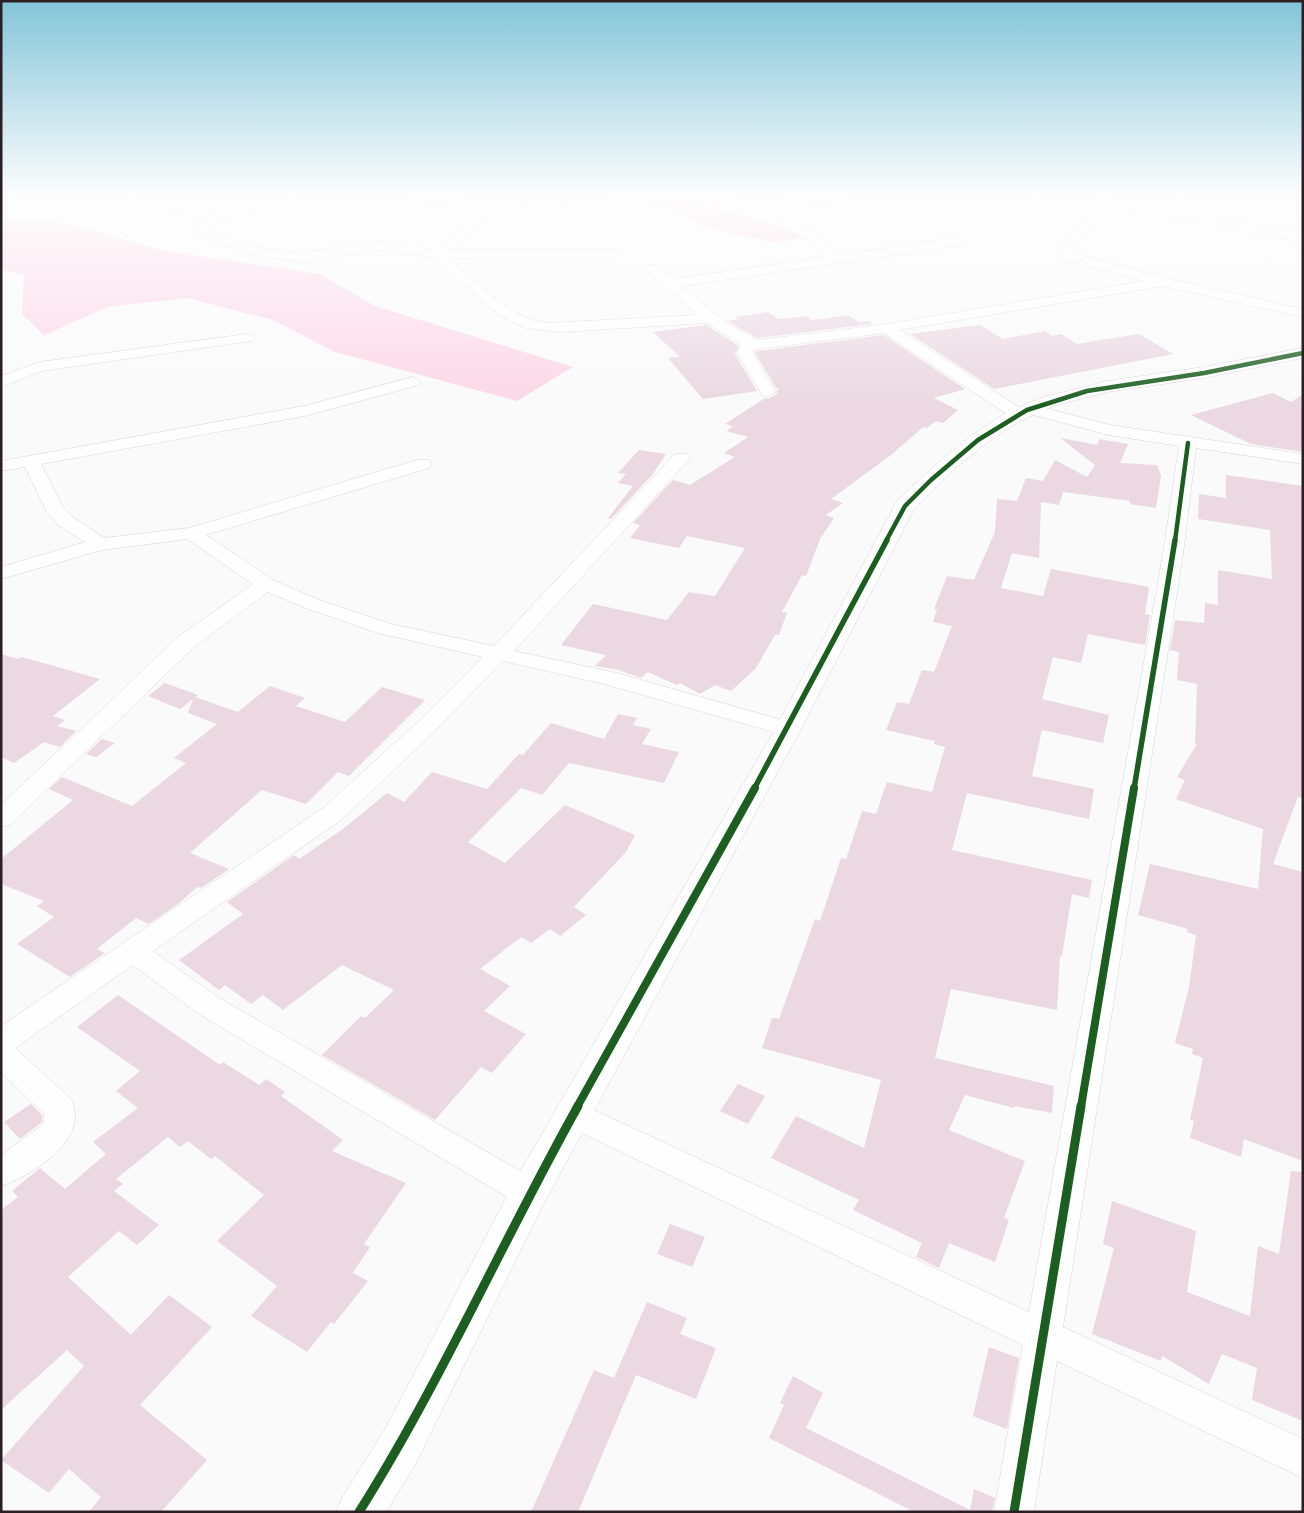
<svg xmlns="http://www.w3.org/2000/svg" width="1304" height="1513" font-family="'PT Sans Narrow',sans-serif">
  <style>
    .green { fill: #fcd7e7 }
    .building { fill: #ebd8e1 }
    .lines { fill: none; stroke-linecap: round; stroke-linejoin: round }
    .street-casing { stroke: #dbd4d7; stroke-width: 1 }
    .secondary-casing { stroke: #dbd4d7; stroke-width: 1 }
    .street { fill: #fefefe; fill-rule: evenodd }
    .secondary { fill: #fefefe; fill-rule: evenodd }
    .cycleway-far3-casing { stroke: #fff; stroke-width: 7 }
    .cycleway-far2-casing { stroke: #fff; stroke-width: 9 }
    .cycleway-far1-casing { stroke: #fff; stroke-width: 11 }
    .cycleway-casing { stroke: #fff; stroke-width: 12 }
    .cycleway-far3 { stroke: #1b5e20; stroke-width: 4.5 }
    .cycleway-far2 { stroke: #1b5e20; stroke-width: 5.5 }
    .cycleway-far1 { stroke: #1b5e20; stroke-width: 8 }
    .cycleway { stroke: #1b5e20; stroke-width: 9 }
  </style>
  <rect width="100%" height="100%" fill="#fafafa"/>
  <path class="green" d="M406,195H481L429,205Z
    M608,195H856L827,205L773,196L703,199L728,212L811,236L778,243L706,228L669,205L616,199Z
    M1,219L66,223L164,251L319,274L375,306L573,367L517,401L335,352L273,320L187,298L108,307L44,335L22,314L24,275L1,270Z"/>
  <path class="building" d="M768,312L778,319L807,316L811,320L822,319L848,315L859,322L868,321L872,324L757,338L727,321L738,319L736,317Z
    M706,325L739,346L735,354L757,391L703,399L668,358L680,357L653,332Z
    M980,325L1003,339L1045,331L1052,336L1061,334L1077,344L1139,334L1173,354L994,389L910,334Z
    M884,335L965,389L934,398L958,410L943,423L936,421L927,428L923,427L891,455L831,499L843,503L826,515L834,518L820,539L806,576L802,575L782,612L787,613L779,635H775L756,668L731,691L715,685L700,694L680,683L677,685L648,672L641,678L619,670L595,666L606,655L561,645L593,604L667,620L689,592L715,596L745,548L687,536L679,548L630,538L640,525L633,523L673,480L690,485L735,457L724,453L748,437L727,431L733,426L725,424L765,398L769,399L777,394V390L780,388H776L755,353L756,351Z
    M1273,393L1291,402L1303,394V452L1251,444L1191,415Z
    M1060,438L1098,445L1099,439L1128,444L1120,463L1157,465L1161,476L1156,508L1130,504V501L1063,492L1059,505L1041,502L1039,558L1012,553L1001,588L1043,596L1051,569L1149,587L1145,614L1150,615L1145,645L1088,634L1081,663L1053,657L1042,699L1109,715L1103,743L1042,730L1032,776L1094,789L1089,819L967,793L952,850L1092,880L1089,898L1072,894L1062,956L1060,955L1057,1010L951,989L935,1058L1054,1086L1052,1113L1015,1106L1014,1108L965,1095L949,1130L1025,1161L1004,1218L1009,1220L995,1262L949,1243L939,1268L916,1257L922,1243L853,1210L859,1200L771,1158L796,1116L864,1148L881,1080L762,1048L772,1018L779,1019L815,919L820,921L841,858L846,859L862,811L876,814L887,782L932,792L945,747L934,744L935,741L886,730L897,702L909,704L922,670L934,672L952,626L933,622L937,609H934L947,576L974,580L995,532L997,499L1017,501L1026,478L1043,481L1055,460L1087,477L1095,465Z
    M639,450L666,454L652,475L611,519L608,518L633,486L618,483L626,474L618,473Z
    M1226,475L1303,486V798L1298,797L1273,864L1303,872V1161L1244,1139L1241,1157L1190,1138L1194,1121L1190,1120L1203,1058L1192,1054L1193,1049L1175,1043L1189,987L1196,935L1187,932L1188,929L1138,915L1150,864L1258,889L1263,829L1176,799L1185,780L1177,777L1197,744L1195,743L1197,684L1177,680L1179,652L1170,650L1175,620L1204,623L1205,603L1218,605V570L1272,579L1270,530L1198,519L1199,494L1226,498Z
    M1,654L18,659L22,657L100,679L53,716L65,720L57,726L76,731L60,747L44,742L14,763L1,757Z
    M165,683L198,695L195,697L238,712L270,686L305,698L296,706L345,722L382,687L425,700L349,776L338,772L306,804L262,790L190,853L229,869L201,888L197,887L178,904L149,924L136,918L97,949L105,953L70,977L17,944L54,917L37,906L44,901L1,884V859L73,800L49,789L62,777L132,806L186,763L174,758L217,724L188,713L193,699L180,709L148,696Z
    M618,714L637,718L633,725L651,729L642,744L679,752L664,783L569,763L542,795L521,788L468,842L505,863L565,805L635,835L626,852L574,907L586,915L560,936L550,929L531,943L521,937L480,969L510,986L484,1011L526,1034L492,1073L481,1067L435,1120L322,1055L361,1016L365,1018L394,990L342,965L283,1010L263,995L251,1004L225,985L219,990L179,960L243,914L227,902L294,855L299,859L343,829L387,793L404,802L432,772L487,789L519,754L523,755L551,723L604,739Z
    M102,739L115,743L96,757L86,754Z
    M118,995L220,1065L223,1062L259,1085L266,1079L285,1092L281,1096L343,1140L332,1151L406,1183L364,1244L370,1247L353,1273L368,1281L334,1324L331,1322L307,1352L251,1316L277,1286L217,1241L264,1195L215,1156L211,1159L188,1141L180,1147L168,1137L116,1179L123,1184L114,1191L159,1225L137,1245L119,1231L68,1277L131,1335L169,1295L212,1327L140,1405L207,1460L161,1512H89L101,1497L69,1469L49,1493L1,1460L84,1366L67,1350L1,1410V1210L18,1197L12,1191L40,1168L65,1189L106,1154L93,1142L138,1108L116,1091L140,1071L77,1027Z
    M738,1084L765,1096L748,1124L720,1111Z
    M31,1104L42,1115V1122L20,1139L4,1122Z
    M1291,1171L1303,1172V1421L1252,1400L1257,1368L1222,1354L1209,1384L1162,1356L1161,1361L1092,1334L1114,1248L1103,1244L1112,1201L1196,1231L1187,1292L1250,1316L1258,1246L1279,1254Z
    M670,1224L705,1237L692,1267L657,1254Z
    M647,1302L687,1318L680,1334L716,1348L696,1399L636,1375L578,1512H531L594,1370L614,1378Z
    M989,1347L1019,1358L1007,1429L973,1416Z
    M793,1376L823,1393L806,1428L970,1510L974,1489L995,1498L992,1512H914L769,1438L784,1405L780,1403Z"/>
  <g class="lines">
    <defs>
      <path id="street" d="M40,195H109L214,216L259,204L281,195H298L267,210L218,223L206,232C231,241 262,250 289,252C315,254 339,246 365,243C388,241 411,246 434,250L481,211C500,207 576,206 595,210L597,213L591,217H489L450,250H616L617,253L616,256L611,257L449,258C477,282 508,319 547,323L698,315L647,271L645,268L647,265C658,263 665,272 673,279L827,257C806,229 762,221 731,212L729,209L731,206L735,205C771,214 816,225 840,255L956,238L962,242L956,246L681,286L724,321L757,340L887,324L1144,281L1064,260L1059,251L1101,200L1105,199L1111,203L1072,251L1074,254L1165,278L1303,309V317L1163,286L900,330L1023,410L1024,406L1030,404L1110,425L1303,454V464L1196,448L1183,554L1063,1327L1303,1439V1478L1057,1361L1034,1512H994L1023,1345L561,1123L556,1114L561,1105L572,1101L583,1105L1029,1312L1163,554L1179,446L1109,435L1026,413L1027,415L1025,418H1013L884,333L755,349L753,353L776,392L768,397L762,395L737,353L741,345L707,323L562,332L526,328L498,314L433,257L384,250L364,251L317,260H289L266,257L197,237L193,231L204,221L141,207L85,200H58L1,208V200Z
        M1186,195H1200L1170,216H1162L1160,213L1162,210Z
        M247,334L252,335L254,338L252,341L42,371L1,387V376L40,362Z
        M413,377L421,382L419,385L305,416L41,464L62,506L71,516L104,538L189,528L417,460H429L432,464L429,468L206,535L273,580L322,601L391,624L494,646L675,454H687L690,458L687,462L514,651L617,673L796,724L800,729L796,734L788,736L604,684L503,661L432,734L341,820L153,951L219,998L541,1183L546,1193L541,1203L529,1208L517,1203L199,1014L133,965L15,1048L71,1099C91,1139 33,1175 1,1186V1155L40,1127L44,1123V1114L1,1072V1026L323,808L416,724L483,657L378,633L308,609L268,592L194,647L10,825L1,827V805L178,637L253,584L187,539L102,550L1,579V567L85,542L57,524L47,512L25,467L1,471V461L304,406Z"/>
      <path id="secondary" d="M1032,195C1123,195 1214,218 1303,234V242L1132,211L1039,199Z
        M1303,348V358L1204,378L1107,392L1053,406L1018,422L985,444L953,470L914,509L801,729L543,1205L416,1463L386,1512H336L343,1496L384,1431L515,1181L775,729L897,501L939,462L971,436L1004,414L1040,398L1107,381L1204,367Z"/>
    </defs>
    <use href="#street" class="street-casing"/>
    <use href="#secondary" class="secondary-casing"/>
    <use href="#street" class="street"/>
    <use href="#secondary" class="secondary"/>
    <defs>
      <path id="cycleway-far3" d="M886,541L905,506L931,480L978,440L1027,410L1087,391L1204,373L1303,353
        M1175,541L1188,443"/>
      <path id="cycleway-far2" d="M754,789L887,540
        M1134,789L1175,540"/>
      <path id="cycleway-far1" d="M577,1107L755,788
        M1081,1107L1134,788"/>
      <path id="cycleway" d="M359,1512C441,1382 503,1240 578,1106
        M1014,1512L1081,1106"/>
    </defs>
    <use href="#cycleway-far3" class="cycleway-far3-casing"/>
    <use href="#cycleway-far2" class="cycleway-far2-casing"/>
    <use href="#cycleway-far1" class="cycleway-far1-casing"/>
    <use href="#cycleway" class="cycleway-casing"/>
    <use href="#cycleway-far3" class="cycleway-far3"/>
    <use href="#cycleway-far2" class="cycleway-far2"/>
    <use href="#cycleway-far1" class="cycleway-far1"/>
    <use href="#cycleway" class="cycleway"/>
  </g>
  <linearGradient id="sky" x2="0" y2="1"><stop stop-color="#83c5d8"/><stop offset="0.48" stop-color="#fdfdfd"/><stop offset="1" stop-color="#fdfdfd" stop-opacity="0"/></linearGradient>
  <rect width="1304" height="407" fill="url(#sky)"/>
  <rect width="1304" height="1513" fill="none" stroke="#2c1f24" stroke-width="5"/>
</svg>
